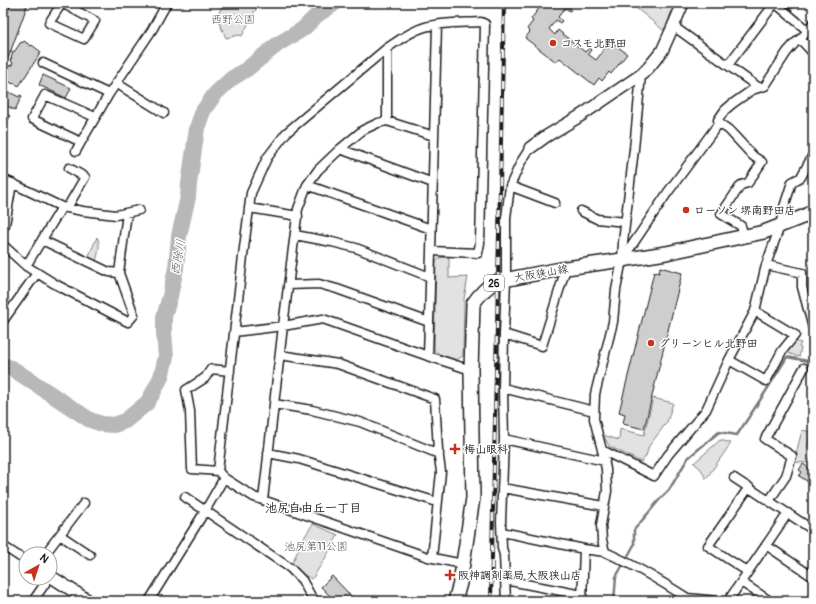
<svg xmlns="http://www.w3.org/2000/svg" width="816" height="604" font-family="Pangolin,'Klee One',sans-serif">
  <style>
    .green { fill: #e2e2e2; stroke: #7f7f7f }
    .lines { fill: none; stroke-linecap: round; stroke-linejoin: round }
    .stream { stroke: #7a7a7a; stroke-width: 2.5 }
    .river { stroke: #b8b8b8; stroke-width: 16 }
    .building { fill: #cecece; stroke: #1c1c1c }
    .street-casing { stroke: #1c1c1c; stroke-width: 11 }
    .secondary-casing { stroke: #1c1c1c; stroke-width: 14 }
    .primary-casing { stroke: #1c1c1c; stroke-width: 16 }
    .street { stroke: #fff; stroke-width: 8 }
    .secondary { stroke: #fff; stroke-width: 11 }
    .primary { stroke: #fff; stroke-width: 13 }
    .rail-casing { stroke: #1c1c1c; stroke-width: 4 }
    .rail { stroke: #fff; stroke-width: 2.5; stroke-dasharray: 8; stroke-linecap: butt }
    .poi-dot { fill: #c8321e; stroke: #fff; stroke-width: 1.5 }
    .labels { text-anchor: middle; stroke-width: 3; stroke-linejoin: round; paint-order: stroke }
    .shield { fill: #fff; stroke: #606060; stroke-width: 1 }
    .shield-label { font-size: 10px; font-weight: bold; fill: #1c1c1c }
    .park-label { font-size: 11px; fill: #575757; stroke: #fff }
    .poi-label { font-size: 11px; font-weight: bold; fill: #1c1c1c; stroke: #fff; text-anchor: start }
    .street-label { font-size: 11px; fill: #1c1c1c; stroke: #fff }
    .water-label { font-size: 12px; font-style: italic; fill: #5a5a5a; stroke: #fff }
    .neighbourhood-label { font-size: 12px; font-weight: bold; fill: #1c1c1c; stroke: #fff }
  </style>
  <rect width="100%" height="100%" fill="#fff"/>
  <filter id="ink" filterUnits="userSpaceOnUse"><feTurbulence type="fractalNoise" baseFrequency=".025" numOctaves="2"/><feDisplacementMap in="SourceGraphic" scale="8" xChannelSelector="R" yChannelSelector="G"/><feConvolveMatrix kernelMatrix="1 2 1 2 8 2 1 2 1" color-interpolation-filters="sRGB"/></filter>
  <g filter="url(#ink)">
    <path class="green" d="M223,3H259L242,36L239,35L226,38L217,18Z
      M630,3H674L667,25L663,30Z
      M97,237C101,244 98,254 96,261L88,258Z
      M449,257V278L468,277L464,299L463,356L456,360L439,354L434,350L436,262L439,258Z
      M795,341L801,343L799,347L801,348L799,357L785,352Z
      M653,398L673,403L667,422L649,446L646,456L641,462L609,446L603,435L619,440L620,429L644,435Z
      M802,430L811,432L807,449L813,451V454L808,463L794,462Z
      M720,440L731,443L706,479L701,469L694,463Z
      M313,524L338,535L326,557L312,579L290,568L303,539Z"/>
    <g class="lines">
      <path class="stream" d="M614,601L616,577L634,545V530L660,499L669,490L688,458L719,432L737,435L766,391L787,357L813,362"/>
      <path class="river" d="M3,365L13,369L90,420L102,424L114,425L125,421L147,403L153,393L161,377L166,357L164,333V317L170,296L176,268L179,236L188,197L189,184L197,128L203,111L215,94L231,79L247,69L278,44L303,29L317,15L335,3"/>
    </g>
    <path class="building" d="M11,3H20L27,6L3,72V24Z
      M543,3H569L567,6L571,9L570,11L565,8L558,17L562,21L560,23L556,20L549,29L555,35L558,30L585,52L589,48L591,50L588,54L596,60L604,50L601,47L602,45L606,48L611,41L627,54L611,74L609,72L602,81L599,78L594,85L560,58L556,62L525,38L530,32L527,29L533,21L531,19Z
      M779,3H799L794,8L793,7L789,11Z
      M24,41L31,46L32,45L41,52L19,86L14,83L13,84L4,78L5,76H4L6,73L5,72L7,70L4,68L5,66L8,68L10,65L11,66L13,63L10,60L12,58L11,57L13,54L10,52L11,50L14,52L21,42L22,43Z
      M43,75L71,88L66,98L39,85Z
      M3,89L19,97L20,95L22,96L15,110L3,104Z
      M3,113L10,116L6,125L3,124Z
      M660,267L682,273L644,429L623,424L625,414L619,412L654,272L659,273Z
      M803,464L813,471V485L799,476L802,472L799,470Z
      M332,576L356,601H335L321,587Z"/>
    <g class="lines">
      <defs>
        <path id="street" d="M62,3L49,23L84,39L95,21L62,3
          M775,3L808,31L800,39L813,53
          M673,26L758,87
          M808,31L813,23
          M387,48V121
          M43,63L109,94
          M728,65L775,3
          M641,75L634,149L623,242L622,260L616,290L613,322L595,394L594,419L602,450L606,469L607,491L601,525L602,540L605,552C635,565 664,583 692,601
          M116,83L164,113
          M719,123L729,130L753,156L762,162L748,183L741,185L721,214L741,226L744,236
          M81,142L109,94L152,30L167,3
          M340,149L433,183
          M76,151L81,142L32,119L45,95L95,117
          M3,179L62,207L83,211L116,215L139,210
          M307,185L431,229
          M510,186L555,203
          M62,207L26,266L55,284L128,322L134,315L119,273L127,213
          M67,208L85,177L69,168
          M249,208L298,216
          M581,211L597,219L625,222
          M5,225L12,183
          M295,235L332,242L356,248L430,277
          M42,240L109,272L119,273
          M3,245L26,266
          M431,251L437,25
          M622,260L668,192L719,123L718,120L725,110L732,104L752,90L765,86L787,52L795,43L800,39
          M766,265L802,273V287L813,328
          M288,285L319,284L337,289L429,322
          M3,321L37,273
          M234,332L283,326L323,319L428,356
          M504,334L542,346L566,268
          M280,355L338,364L435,399L438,450L441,472L432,558
          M729,360L766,381L782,351L795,335L755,311
          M503,388L594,411
          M274,404L312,410L360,422L439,454
          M504,439L605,461
          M602,450L654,476L668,455L706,410L729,360L755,311L766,265L780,226L784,207L792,182L801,177L813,155
          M268,453L299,459L437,502
          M218,471L192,469L190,411L186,390L205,378L211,369L230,371
          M734,478L813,530
          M502,488L604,506
          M185,497L290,568L302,580L312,598L315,601
          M263,500L283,326L298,209L307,185L318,170L340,149L363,130L378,123L387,121L434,136
          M769,501L786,476L792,456L765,439L804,368
          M502,532L584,549L605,552
          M60,535L90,555
          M766,545L813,577
          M3,546L26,561
          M45,554L84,503
          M463,564L428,557L254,497L224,478L218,471L244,248L251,193L267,158L286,133L387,48C399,40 411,31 425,27C442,22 463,23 481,22L485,24L480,243L478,253L431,251L428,356L471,370
          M748,572L708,546L749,487
          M505,580L582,595
          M741,582L770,601
          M687,598L718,601
          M33,601L49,578
          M149,601L205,511L224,478
          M506,601L504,555L502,548L501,522L504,439L503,388L504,334L506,279V218L510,186L521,162L530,148
          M582,601L584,549
          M728,601L788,513
          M811,601L813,598"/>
        <path id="secondary" d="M530,148L545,137L580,116L642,74L649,67L662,51L675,22L683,3
          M50,576L89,601"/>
        <path id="primary" d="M455,601L460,583L473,498L471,370L473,304C478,296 489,284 498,281L566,268L622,260L666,253L764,232L805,216L813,211"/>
      </defs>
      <use href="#street" class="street-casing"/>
      <use href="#secondary" class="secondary-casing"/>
      <use href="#primary" class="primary-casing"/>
      <use href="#street" class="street"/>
      <use href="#secondary" class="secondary"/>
      <use href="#primary" class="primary"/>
      <defs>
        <path id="rail" d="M491,601L504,3"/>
      </defs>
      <use href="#rail" class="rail-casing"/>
      <use href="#rail" class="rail"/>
    </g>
  </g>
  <g class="poi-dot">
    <circle cx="553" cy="43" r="4"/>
    <circle cx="686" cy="210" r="4"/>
    <circle cx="651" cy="343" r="4"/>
    <path d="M453 443h4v4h4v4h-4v4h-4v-4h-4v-4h4z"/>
    <path d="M448 569h4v4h4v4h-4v4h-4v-4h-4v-4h4z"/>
  </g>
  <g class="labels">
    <rect class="shield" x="484" y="275" width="20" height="16" rx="3"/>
    <g class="shield-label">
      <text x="494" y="287">26</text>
    </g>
    <g class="park-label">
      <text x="233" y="23">西野公園</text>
      <text x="316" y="550">池尻第11公園</text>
    </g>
    <g class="poi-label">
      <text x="561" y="47">コスモ北野田</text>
      <text x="694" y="214">ローソン 堺南野田店</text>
      <text x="659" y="347">グリーンヒル北野田</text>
      <text x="464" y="453">梅山眼科</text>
      <text x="458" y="579">阪神調剤薬局 大阪狭山店</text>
    </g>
    <g class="street-label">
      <text transform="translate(541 273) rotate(-10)" y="4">大阪狭山線</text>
    </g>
    <g class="water-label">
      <text transform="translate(178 257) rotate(-80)" y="4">西除川</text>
    </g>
    <g class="neighbourhood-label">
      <text x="313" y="512">池尻自由丘一丁目</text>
    </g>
  </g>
  <rect width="816" height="604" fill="none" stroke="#fff" stroke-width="16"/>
  <rect x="8" y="8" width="800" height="588" fill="none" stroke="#1c1c1c" stroke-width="1.5" filter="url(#ink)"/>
  <g transform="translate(38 566) rotate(39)"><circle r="19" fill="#ffffff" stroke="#a4a4a4"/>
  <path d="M0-3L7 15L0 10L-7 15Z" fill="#c8321e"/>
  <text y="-6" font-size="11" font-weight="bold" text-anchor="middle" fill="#1c1c1c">N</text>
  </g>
</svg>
